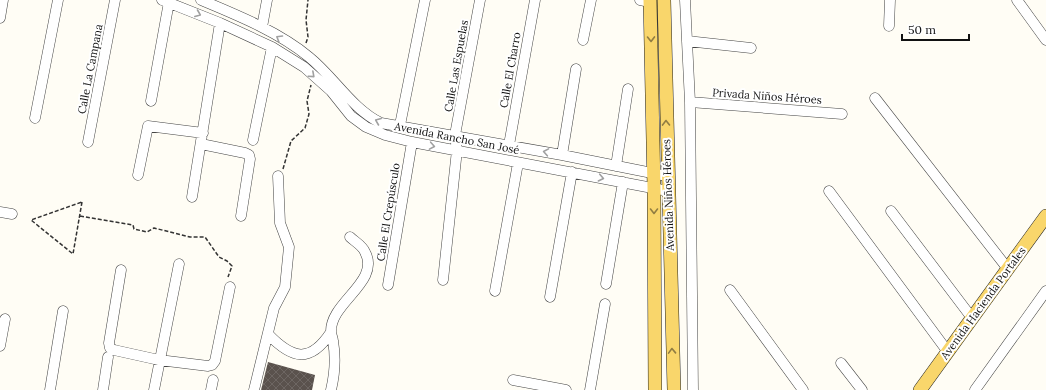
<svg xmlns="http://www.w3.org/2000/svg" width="1046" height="390" font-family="Lora,serif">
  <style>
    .building { fill: url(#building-cross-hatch) }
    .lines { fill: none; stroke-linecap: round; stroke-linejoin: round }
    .minor-casing { stroke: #444; stroke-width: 11 }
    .major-casing { stroke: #222; stroke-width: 14 }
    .path { stroke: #333; stroke-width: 1.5; stroke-dasharray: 4 2; stroke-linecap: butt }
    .minor { stroke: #fff; stroke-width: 10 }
    .major { stroke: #f9d66b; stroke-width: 13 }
    .oneway { stroke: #a0a0a0 }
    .oneway2 { stroke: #917d42 }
    .labels { text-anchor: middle; stroke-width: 4; stroke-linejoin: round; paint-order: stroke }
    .street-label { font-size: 11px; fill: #111; stroke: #fff }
  </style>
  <defs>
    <pattern id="building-cross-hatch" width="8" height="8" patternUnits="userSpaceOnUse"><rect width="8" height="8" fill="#5a524d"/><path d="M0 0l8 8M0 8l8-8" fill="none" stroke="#6d6662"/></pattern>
  </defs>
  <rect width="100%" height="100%" fill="#fffdf5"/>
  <path class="building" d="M268,362L315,375L312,390H261Z"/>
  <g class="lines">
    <defs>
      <path id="minor" d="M162,0L220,23L272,47L304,67L331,91L351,116L366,127L385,135L412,142L668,191
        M201,0C237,15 279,32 309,57C334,77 352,109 381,123L562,155L667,176
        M640,0L650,2
        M685,0L690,102L693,390
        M1017,0L1046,40
        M0,18L3,0
        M889,26L890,0
        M262,27L267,0
        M583,40L591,0
        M687,41L751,48
        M875,98L1008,269
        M151,101L169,2
        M690,102L842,114
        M35,118L58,0
        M400,125L425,0
        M253,140L272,47
        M88,142L115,0
        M201,144L245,153L249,155L250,159L241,216
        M509,145L535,0
        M562,155L576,69
        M616,166L628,89
        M138,175L148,126L203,133
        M829,191L948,352
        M192,197L220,23
        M891,211L972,318
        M0,212L12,214
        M121,270L109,343L110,348L114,350L159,360L208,366L212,365L215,361L230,287
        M443,280L457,150L455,135L480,0
        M606,284L623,182
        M388,285L412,142
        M730,290L803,390
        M495,291L518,163
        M550,297L572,172
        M268,334C292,359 310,364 331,332
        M0,346L5,319
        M841,363L862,390
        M513,380L566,390
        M50,390L63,311
        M103,390L108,357
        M154,390L179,264
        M211,390L213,380
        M254,390L274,308L285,287L289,247L280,223L278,176
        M331,390C335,373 336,358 333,341C333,338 331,335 331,332C330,302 381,282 365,252C363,246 354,241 350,237
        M590,390L605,304
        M975,390L1046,291"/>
      <path id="major" d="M650,0L654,188L655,390
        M664,0L674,390
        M920,390L1046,216"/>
    </defs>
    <use href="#minor" class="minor-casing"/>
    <use href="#major" class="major-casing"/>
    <path class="path" d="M306,43L308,37L306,20L308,0
      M283,169L291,141L305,128L309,114L307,101L311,85
      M82,202L73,254L31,220Z
      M80,216L133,225L134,229L147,232L154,228L190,237H205L219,257L227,261L232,266L228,277"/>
    <use href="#minor" class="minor"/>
    <use href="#major" class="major"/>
  </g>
  <defs><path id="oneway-chevron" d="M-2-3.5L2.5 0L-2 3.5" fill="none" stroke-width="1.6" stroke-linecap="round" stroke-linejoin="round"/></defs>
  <g class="oneway">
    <use href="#oneway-chevron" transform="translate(198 14) rotate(22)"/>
    <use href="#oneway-chevron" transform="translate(279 38) rotate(-149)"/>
    <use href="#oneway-chevron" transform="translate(312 75) rotate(42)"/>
    <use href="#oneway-chevron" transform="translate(378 121) rotate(-158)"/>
    <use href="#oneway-chevron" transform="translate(432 146) rotate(10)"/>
    <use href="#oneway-chevron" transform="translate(546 152) rotate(-170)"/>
    <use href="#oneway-chevron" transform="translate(601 178) rotate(12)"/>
  </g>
  <g class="oneway2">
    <use href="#oneway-chevron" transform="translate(651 39) rotate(89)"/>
    <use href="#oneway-chevron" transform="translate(666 123) rotate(-91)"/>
    <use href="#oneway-chevron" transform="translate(654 211) rotate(90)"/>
    <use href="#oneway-chevron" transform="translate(672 351) rotate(-92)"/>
  </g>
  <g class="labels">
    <g class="street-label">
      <text transform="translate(456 66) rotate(-80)" y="4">Calle Las Espuelas</text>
      <text transform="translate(90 69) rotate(-79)" y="4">Calle La Campana</text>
      <text transform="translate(510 70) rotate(-80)" y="4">Calle El Charro</text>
      <text transform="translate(767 96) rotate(4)" y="4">Privada Niños Héroes</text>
      <text transform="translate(457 138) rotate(11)" y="4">Avenida Rancho San José</text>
      <text transform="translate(668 195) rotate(-92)" y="4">Avenida Niños Héroes</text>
      <text transform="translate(388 212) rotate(-81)" y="4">Calle El Crepúsculo</text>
      <text transform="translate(983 303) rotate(-54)" y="4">Avenida Hacienda Portales</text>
    </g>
  </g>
  <path d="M902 34v6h67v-6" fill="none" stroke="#111111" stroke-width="2"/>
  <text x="908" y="34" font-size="12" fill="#111111" stroke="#ffffff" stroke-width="3" paint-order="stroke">50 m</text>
</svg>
